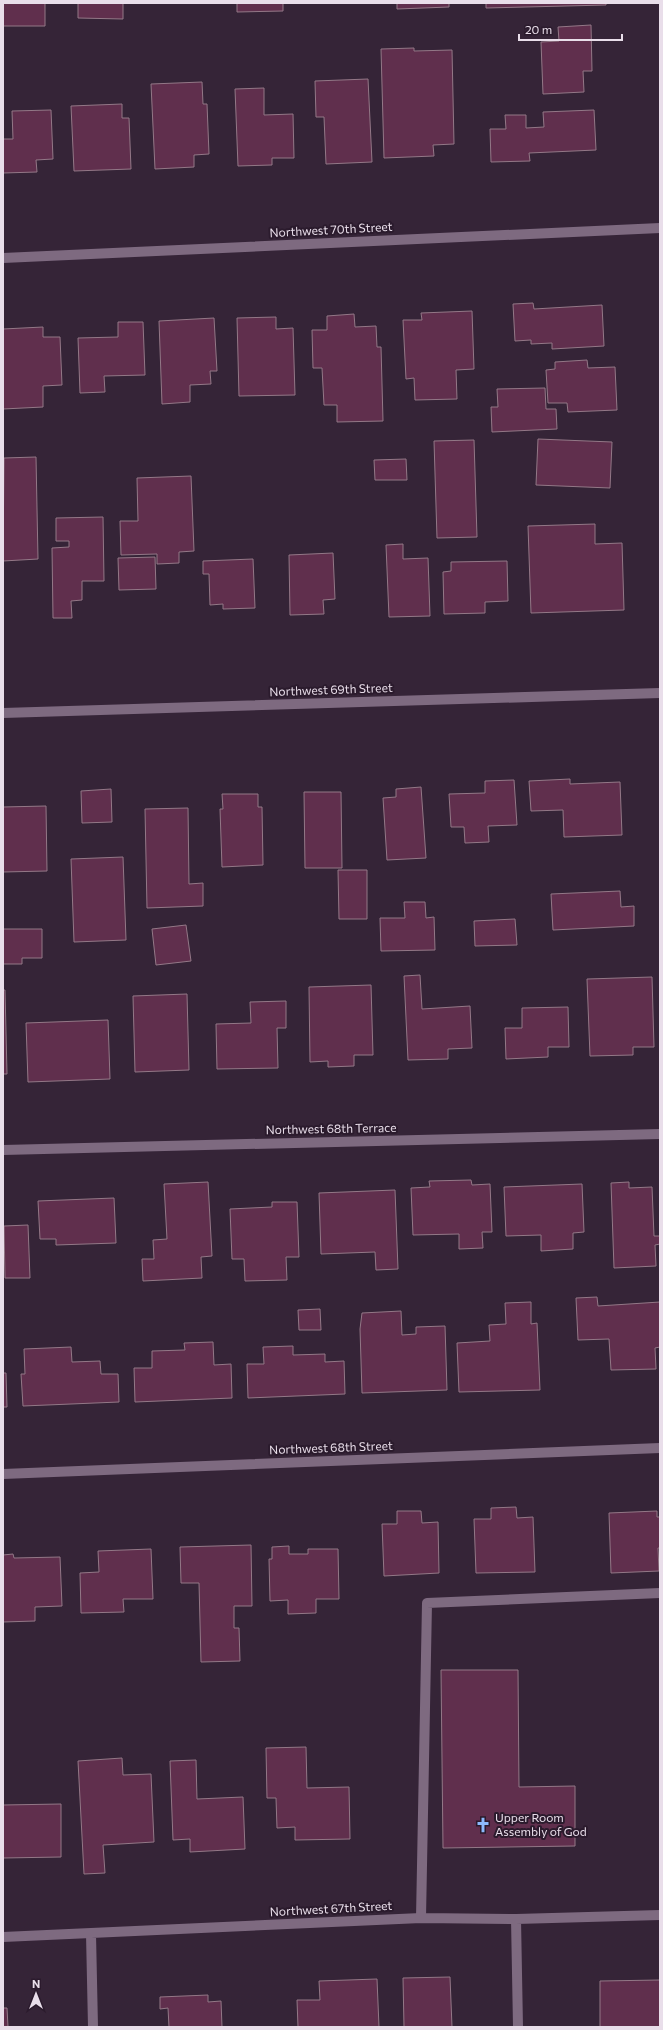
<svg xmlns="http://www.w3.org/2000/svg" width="663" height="2030" font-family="Commissioner,sans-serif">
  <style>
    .building { fill: #602f4d; stroke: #937887 }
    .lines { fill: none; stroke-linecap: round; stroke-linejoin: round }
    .minor { stroke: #7e6a80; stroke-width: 10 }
    .labels { text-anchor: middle; stroke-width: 4; stroke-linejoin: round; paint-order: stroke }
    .street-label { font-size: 12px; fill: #e9deea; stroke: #2b1b2d }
    .poi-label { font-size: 12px; fill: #e9deea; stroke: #2b1b2d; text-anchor: start }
  </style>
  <rect width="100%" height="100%" fill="#352437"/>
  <path class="building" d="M3,3H45V26H3Z
    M78,3H123V19L78,18Z
    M237,3H283V11L237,12Z
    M397,3H449V7L397,9Z
    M486,3H606V5L486,8Z
    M591,25L592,71H583L584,92L543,94L541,42L559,41L558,27Z
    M414,48V51L452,50L454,144L433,145L434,156L384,158L381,49Z
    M368,79L372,162L326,164L324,117H316L315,81Z
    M202,82L203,104H207L209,154L194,155V167L155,169L151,84Z
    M264,88V115L293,114L294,158H272V165L238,166L235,89Z
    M122,104V118H129L131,169L74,171L71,106Z
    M51,110L53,159L36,160L37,172L3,173V139H13L12,111Z
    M594,110L596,150L529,153L530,161L491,162L490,129H506L505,115H526V128L544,127L543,112Z
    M533,303L534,309L602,305L604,346L552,349V343L531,344V340L515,341L513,304Z
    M472,311L474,369L456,370L457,399L415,400L414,378L406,379L403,320H422L421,313Z
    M354,314L355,327L376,326L377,347H381L383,421L337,422V405H324L322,368H313L312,330H327V316Z
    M276,317V329L293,328L295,395L239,396L237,318Z
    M214,318L217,371H210L211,384L190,385V402L162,404L159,321Z
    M118,322H143L145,375L104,376L105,392L80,393L78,338L118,337Z
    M43,327V337H60L62,385L43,386V407L3,409V329Z
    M587,360L588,368L615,367L617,410L568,412L567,403H548L546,370L555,369V362Z
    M545,388L546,409H556L557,429L492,432L491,407H498L497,389Z
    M538,439L612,442L610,488L536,485Z
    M474,440L477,537L437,538L434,441Z
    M36,457L38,559L3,561L4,458Z
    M406,459L407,480H375L374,460Z
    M191,476L194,551L179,552V563L157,564V554L121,555L120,521H138L137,478Z
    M103,517L104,581H82V600L71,601L72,618H53L52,548L69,547V541H56V518Z
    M595,524V544L622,543L624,610L531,613L528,526Z
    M403,544V559L428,558L430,616L389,617L386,545Z
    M333,553L335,599L323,600L324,614L290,615L289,555Z
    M155,557L156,589L119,590L118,558Z
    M253,559L255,608L223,609V604L210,605L209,574H203V561Z
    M507,561L508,601L485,602V613L444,614L443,572L451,571V562Z
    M570,779V784L620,782L622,835L564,837L563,810L531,811L529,781Z
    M514,780L517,825L488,826L489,842L465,843L464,827H451L449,794L485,793V781Z
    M421,787L426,858L387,860L383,798L396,797V789Z
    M111,789L112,822L82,823L81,791Z
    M304,792H341L342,868H305Z
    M222,794H258V807H262L263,865L222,867L220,809H223Z
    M46,806L47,871L3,872V807Z
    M188,808L189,884L203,883V906L147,908L145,809Z
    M123,857L126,940L74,942L71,859Z
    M338,870H367V919H339Z
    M620,891L621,907L634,906V926L553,930L551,894Z
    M404,902H425L426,918L434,917L435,950L381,951L380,918H405Z
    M515,919L517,945L475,946L474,921Z
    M186,925L191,961L156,965L152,929Z
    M3,929H42V958H22V964H3Z
    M420,975L422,1009L470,1006L472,1048L448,1049V1059L408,1060L404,976Z
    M652,977L654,1047H633V1055L590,1056L587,979Z
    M371,985L373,1055H354V1066L328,1067V1061L310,1062L309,987Z
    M3,990H5L7,1074H3Z
    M187,994L189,1070L135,1072L133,996Z
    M286,1001V1028H277L278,1068L217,1069L216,1024L251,1023L250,1002Z
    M568,1007L569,1047H548V1057L506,1059L505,1028H522V1008Z
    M108,1020L110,1079L28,1082L26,1023Z
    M471,1180L472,1185L490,1184L492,1232H482L483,1248L459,1249V1234L413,1235L411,1188L430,1187L429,1181Z
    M208,1182L212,1256L201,1257L202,1278L143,1281L142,1259H154L153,1240L167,1239L164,1184Z
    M629,1182V1188L652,1187L654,1236H660V1244L655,1245L656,1266L614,1268L611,1183Z
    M582,1184L584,1232L573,1233V1249L541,1251V1235L506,1236L504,1187Z
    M395,1190L398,1269L376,1270L375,1252L321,1254L319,1193Z
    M114,1198L116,1243L56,1245V1239H40L38,1201Z
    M272,1202H297L299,1257H286L287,1280L245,1281L244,1259H232L230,1209L272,1207Z
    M28,1225L30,1278H5L4,1226Z
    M597,1297L598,1306L660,1302V1347L655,1348L656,1369L611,1370L609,1339L578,1340L576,1298Z
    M531,1302V1324L537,1323L540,1390L459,1392L457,1343L490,1341L489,1325L506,1324L505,1303Z
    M320,1309L321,1330H299L298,1310Z
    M401,1311L402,1335L416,1334V1327L445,1326L447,1390L362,1393L360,1329L362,1313Z
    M213,1342L214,1365L231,1364L232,1398L135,1402L134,1368H152V1351L185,1350L184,1343Z
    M293,1346V1355L325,1354V1362L344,1361L345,1394L248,1398L247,1364H264L263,1347Z
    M71,1347L72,1362L100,1361L101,1374H118L119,1402L23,1406L21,1374H25L24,1349Z
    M3,1373H6L7,1407H3Z
    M516,1507L517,1518L533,1517L535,1572L476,1573L474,1519H491V1508Z
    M397,1511H421L422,1523L438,1522L439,1573L384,1576L382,1524H397Z
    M657,1511V1517H660V1548H658L659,1571L611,1573L609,1513Z
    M251,1545L252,1606H234V1628H239L240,1661L201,1662L199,1583H181L180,1547Z
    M289,1546V1554H308V1549H338L339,1599H316V1613L288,1614V1600L270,1601L269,1559H272V1547Z
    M151,1549L153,1599H123L124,1612L81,1613L80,1573L99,1572L98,1551Z
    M13,1554L14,1558L60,1557L62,1606L35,1607V1621L3,1622V1555Z
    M441,1670H518L519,1787L575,1786V1846L443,1848Z
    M306,1747L307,1788L349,1787L350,1839L295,1840V1827L277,1828L276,1798H267L266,1748Z
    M122,1758L123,1775L151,1774L154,1842L103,1845L105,1873L84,1874L78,1761Z
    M196,1760L197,1799L243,1797L245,1849L190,1852V1839L173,1840L170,1761Z
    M61,1804V1857L3,1858V1805Z
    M450,1977L452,2027H404L403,1978Z
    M377,1979L379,2027H298L297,2000H320L319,1981Z
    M660,1980V2027H600V1981Z
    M208,1995V2002L221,2001L222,2027H169L168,2008L160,2009V1997Z
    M3,2008H7L8,2027H3Z"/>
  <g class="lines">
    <path class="minor" d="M3,258L660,228
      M3,713L660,693
      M3,1150L660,1134
      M3,1474L660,1448
      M421,1918L427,1603L660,1593
      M516,1919L518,2027
      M91,1934L93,2027
      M3,1937L421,1918L516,1919L660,1915"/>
  </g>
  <defs>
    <symbol id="church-bare" viewBox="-9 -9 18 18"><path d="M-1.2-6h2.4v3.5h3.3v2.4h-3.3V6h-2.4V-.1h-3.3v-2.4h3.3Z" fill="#8cb9fc" stroke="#2b1b2d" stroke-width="2.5" paint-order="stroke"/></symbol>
  </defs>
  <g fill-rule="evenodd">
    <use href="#church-bare" x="472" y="1814" width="22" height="22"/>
  </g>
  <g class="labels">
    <g class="street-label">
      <text transform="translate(331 230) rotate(-3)" y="4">Northwest 70th Street</text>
      <text transform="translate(331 690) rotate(-2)" y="4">Northwest 69th Street</text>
      <text transform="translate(331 1129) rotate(-1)" y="4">Northwest 68th Terrace</text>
      <text transform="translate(331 1448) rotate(-2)" y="4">Northwest 68th Street</text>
      <text transform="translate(331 1909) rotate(-3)" y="4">Northwest 67th Street</text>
    </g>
    <g class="poi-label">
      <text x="495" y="1822">Upper Room<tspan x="495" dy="14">Assembly of God</tspan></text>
    </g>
  </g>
  <rect width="663" height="2030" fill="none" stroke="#e9deea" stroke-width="8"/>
  <g transform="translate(36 1994)" stroke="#2b1b2d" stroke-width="3" paint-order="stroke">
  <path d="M0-3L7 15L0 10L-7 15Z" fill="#e9deea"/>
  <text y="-6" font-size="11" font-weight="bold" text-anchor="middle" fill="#e9deea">N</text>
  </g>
  <path d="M519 34v6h103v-6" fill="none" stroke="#e9deea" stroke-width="2"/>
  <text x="525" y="34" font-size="12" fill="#e9deea" stroke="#2b1b2d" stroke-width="3" paint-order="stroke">20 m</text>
</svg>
